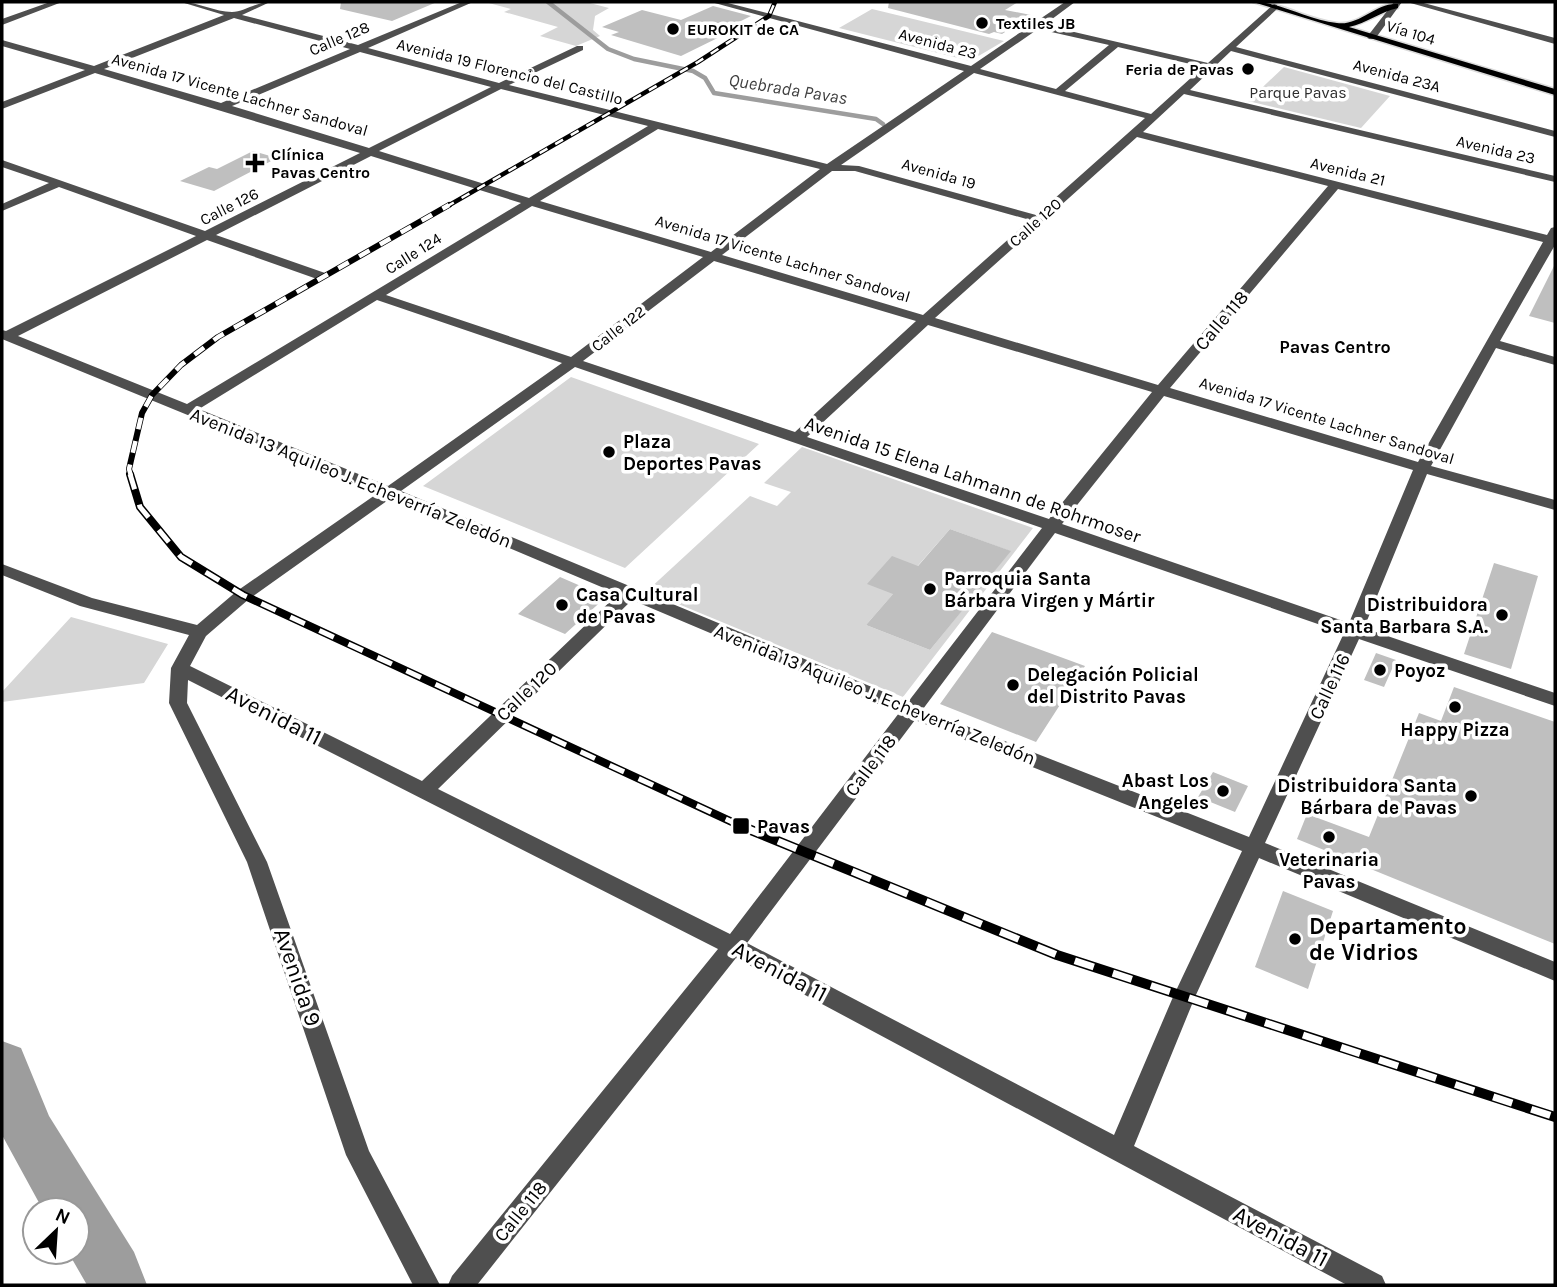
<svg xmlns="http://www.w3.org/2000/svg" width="1557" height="1287" font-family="Karla,sans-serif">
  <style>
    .green { fill: #d6d6d6; fill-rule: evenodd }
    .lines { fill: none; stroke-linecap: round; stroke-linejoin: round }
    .stream { stroke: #9d9d9d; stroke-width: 4.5 }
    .river { fill: #9d9d9d; fill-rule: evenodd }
    .building { fill: #bfbfbf }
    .major-casing { stroke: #dbdbdb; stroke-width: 3 }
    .minor { fill: #4f4f4f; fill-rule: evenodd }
    .major { fill: #000; fill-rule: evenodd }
    .rail-far3-casing { stroke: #000; stroke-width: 4.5 }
    .rail-far2-casing { stroke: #000; stroke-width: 6 }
    .rail-far1-casing { stroke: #000; stroke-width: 8 }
    .rail-casing { stroke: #000; stroke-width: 10 }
    .rail-far3 { stroke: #fff; stroke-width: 2.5; stroke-dasharray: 9; stroke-linecap: butt }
    .rail-far2 { stroke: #fff; stroke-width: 4.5; stroke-dasharray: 12; stroke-linecap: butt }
    .rail-far1 { stroke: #fff; stroke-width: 5; stroke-dasharray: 16; stroke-linecap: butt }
    .rail { stroke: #fff; stroke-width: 7; stroke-dasharray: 20; stroke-linecap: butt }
    .poi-dot { fill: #000; stroke: #fff; stroke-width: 2.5 }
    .labels { text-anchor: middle; stroke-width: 7; stroke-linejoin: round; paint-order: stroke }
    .far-poi-label { font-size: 16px; font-weight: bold; fill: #000; stroke: #fff; text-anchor: start }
    .far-street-label { font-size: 16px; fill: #000; stroke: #fff }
    .far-park-label { font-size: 16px; fill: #2d2d2d; stroke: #fff }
    .far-water-label { font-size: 18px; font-style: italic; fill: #3e3e3e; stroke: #fff }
    .far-neighbourhood-label { font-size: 18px; font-weight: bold; fill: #000; stroke: #fff }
    .street-label { font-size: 19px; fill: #000; stroke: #fff }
    .poi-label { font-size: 19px; font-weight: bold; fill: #000; stroke: #fff; text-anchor: start }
    .near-street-label { font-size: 23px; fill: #000; stroke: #fff }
    .near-poi-label { font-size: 23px; font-weight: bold; fill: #000; stroke: #fff; text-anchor: start }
  </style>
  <rect width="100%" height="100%" fill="#fff"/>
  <path class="green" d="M485,2H586L609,8L595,16L593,30L600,36L576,46L540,36L558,27L504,12L511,9Z
    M872,9L1004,41L970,61L839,28Z
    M1284,67L1390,96L1361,128L1248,101Z
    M571,377L759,444L625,568L423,486Z
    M802,447L1033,528L903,697L647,591L750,496L777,506L791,492L764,483ZM950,529L1010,551L930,650L866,625Z
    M71,617L168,644L144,683L2,702V692Z"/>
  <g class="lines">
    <path class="stream" d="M548,2L608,49L634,59L693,71L705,78L714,93L876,119L883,124"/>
    <path class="river" d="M2,1041L21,1048L49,1116L134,1252L147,1285H87L68,1252H77V1210H43L2,1135Z"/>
  </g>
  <path class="building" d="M341,2H437L392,21L340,9Z
    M889,2H1018L1005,10L1031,15L1002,34L994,32L989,34L888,8Z
    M713,6L751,16L735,24L742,26L681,56L611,35L619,32L602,27L642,10L681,20Z
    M253,151L277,158L214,191L180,181L209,167L217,169Z
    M1555,264V323L1529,316Z
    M950,529L1011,551L930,650L866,625L893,594L867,584L892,556L918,566Z
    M1494,563L1538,576L1511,669L1464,654Z
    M560,577L606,597L565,634L518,614Z
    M992,632L1085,666L1036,742L940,704Z
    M1376,653L1396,660L1384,687L1364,680Z
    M1454,687L1555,722V944L1297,839L1307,814L1369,837L1419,713L1441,721Z
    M1213,772L1248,786L1235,812L1198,797Z
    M1283,891L1333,911L1308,989L1255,967Z"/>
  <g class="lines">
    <defs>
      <path id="major" d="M1253,2C1282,2 1308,20 1337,23C1360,26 1376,2 1398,4V8C1380,12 1367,23 1349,27L1555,89V95Z"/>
    </defs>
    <use href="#major" class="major-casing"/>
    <path class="minor" d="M50,2H62L2,25V19Z
      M181,2C198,2 215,12 232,12C244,12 256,2 270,2L242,15L358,45L462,2H473L368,48L499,83L577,46H583V50L509,85L827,164L964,71L711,2H724L971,66L1065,2H1075L1044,25L1208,63L1274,4L1277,5V9L1236,47L1555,131V137L1231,51L1190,90L1555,176V182L1184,94L1143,132L1547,235L1551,228L1555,227V245L1500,341L1555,357V365L1496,348L1431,466L1555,500V510L1427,474L1364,628L1555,693V706L1359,639L1265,843L1555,962V981L1259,858L1195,997L1134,1146L1382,1276L1386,1285H1347L736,958L477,1285H448L452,1276L718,949L188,680L187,703L267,862L369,1151L440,1285H413L346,1155L247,862L169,703L171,668L189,635L80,606L2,575V564L92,598L197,625L237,591L378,493L2,339V330L6,331L196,236L59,187L2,211V204L49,183L2,167V160L205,231L360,153L95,73L2,109V102L85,70L2,46V40L94,66L224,15ZM234,18L350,49L221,103L104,69ZM1038,29L1109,45L1056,89L980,69ZM1118,47L1203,67L1151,114L1065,91ZM360,52L491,87L369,148L232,106ZM974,73L1145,118L1036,215L859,166L841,165ZM501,89L648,126L529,198L379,151ZM658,129L820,169L711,252L540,201ZM1137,137L1328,186L1158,385L935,318ZM371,156L521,203L187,404L18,336L207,240L317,279H325V273L216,235ZM832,171H855L1030,220L923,315L722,255ZM1338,189L1543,242L1418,462L1170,388ZM532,206L703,257L571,357L386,295ZM714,261L916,321L795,432L583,361ZM377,300L562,363L388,486L199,409ZM928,325L1152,392L1049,519L807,437ZM575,367L1042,528L908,702L401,491ZM1164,396L1413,470L1349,623L1062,524ZM391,498L618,594L422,781L190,666L206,636L249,599ZM1055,533L1344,633L1249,837L923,709ZM632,600L899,713L730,934L438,789ZM915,720L1242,851L1173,997L1114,1135L747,943Z
      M1394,2H1402L1375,39H1369L1367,37Z
      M1407,2H1420L1555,38V44Z"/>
    <use href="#major" class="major"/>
    <defs>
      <path id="rail-far3" d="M446,207L698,62L769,16L775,2"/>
      <path id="rail-far2" d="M131,476L129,469L142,413L152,395L181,365L218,337L449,205"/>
      <path id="rail-far1" d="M130,474L140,507L181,557L243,595L745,828"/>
      <path id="rail" d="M741,826L1057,955L1555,1117"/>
    </defs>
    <use href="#rail-far3" class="rail-far3-casing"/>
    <use href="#rail-far2" class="rail-far2-casing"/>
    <use href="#rail-far1" class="rail-far1-casing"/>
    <use href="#rail" class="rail-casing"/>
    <use href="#rail-far3" class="rail-far3"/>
    <use href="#rail-far2" class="rail-far2"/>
    <use href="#rail-far1" class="rail-far1"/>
    <use href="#rail" class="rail"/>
  </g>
  <g class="poi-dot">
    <circle cx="982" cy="23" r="7"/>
    <circle cx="673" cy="29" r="7"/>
    <circle cx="1248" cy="69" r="7"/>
    <path d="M251.5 152.5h7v7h7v7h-7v7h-7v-7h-7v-7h7z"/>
    <circle cx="609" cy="452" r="7"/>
    <circle cx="930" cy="589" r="7"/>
    <circle cx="562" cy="605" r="7"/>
    <circle cx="1502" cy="615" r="7"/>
    <circle cx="1380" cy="670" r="7"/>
    <circle cx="1013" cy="685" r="7"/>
    <circle cx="1455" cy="707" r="7"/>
    <circle cx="1223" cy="791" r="7"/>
    <circle cx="1471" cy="796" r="7"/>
    <rect x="732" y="817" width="18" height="18" rx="3.5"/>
    <circle cx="1329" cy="837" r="7"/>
    <circle cx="1295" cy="939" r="7"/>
  </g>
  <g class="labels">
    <g class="far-poi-label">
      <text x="996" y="29">Textiles JB</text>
      <text x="687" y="35">EUROKIT de CA</text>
      <text x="1234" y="75" text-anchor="end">Feria de Pavas</text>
      <text x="271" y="160">Clínica<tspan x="271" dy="18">Pavas Centro</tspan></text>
    </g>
    <g class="far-street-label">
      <text transform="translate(1411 32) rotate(17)" y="6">Vía 104</text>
      <text transform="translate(339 38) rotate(-23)" y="6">Calle 128</text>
      <text transform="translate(938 43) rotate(15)" y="6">Avenida 23</text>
      <text transform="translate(510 71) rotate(14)" y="6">Avenida 19 Florencio del Castillo</text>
      <text transform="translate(1397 75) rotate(15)" y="6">Avenida 23A</text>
      <text transform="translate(240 94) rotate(16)" y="6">Avenida 17 Vicente Lachner Sandoval</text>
      <text transform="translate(1496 149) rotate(13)" y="6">Avenida 23</text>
      <text transform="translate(1348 171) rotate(14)" y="6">Avenida 21</text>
      <text transform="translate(939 173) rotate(16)" y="6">Avenida 19</text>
      <text transform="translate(229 206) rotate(-27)" y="6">Calle 126</text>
      <text transform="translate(1035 222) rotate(-42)" y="6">Calle 120</text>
      <text transform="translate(413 253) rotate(-32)" y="6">Calle 124</text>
      <text transform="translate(783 258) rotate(17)" y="6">Avenida 17 Vicente Lachner Sandoval</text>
      <text transform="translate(618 328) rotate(-38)" y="6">Calle 122</text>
      <text transform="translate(1327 420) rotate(17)" y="6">Avenida 17 Vicente Lachner Sandoval</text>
    </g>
    <g class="far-park-label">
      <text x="1298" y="98">Parque Pavas</text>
    </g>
    <g class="far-water-label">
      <text transform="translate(788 89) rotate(9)" y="6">Quebrada Pavas</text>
    </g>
    <g class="far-neighbourhood-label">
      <text x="1335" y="353">Pavas Centro</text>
    </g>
    <g class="street-label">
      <text transform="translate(1221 320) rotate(-50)" y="7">Calle 118</text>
      <text transform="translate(351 477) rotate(22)" y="7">Avenida 13 Aquileo J. Echeverría Zeledón</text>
      <text transform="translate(973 479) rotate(19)" y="7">Avenida 15 Elena Lahmann de Rohrmoser</text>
      <text transform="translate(1329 686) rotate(-65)" y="7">Calle 116</text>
      <text transform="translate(526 691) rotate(-44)" y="7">Calle 120</text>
      <text transform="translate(875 694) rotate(22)" y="7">Avenida 13 Aquileo J. Echeverría Zeledón</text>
      <text transform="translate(870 765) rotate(-53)" y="7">Calle 118</text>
      <text transform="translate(520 1211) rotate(-51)" y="7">Calle 118</text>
    </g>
    <g class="poi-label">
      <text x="623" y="448">Plaza<tspan x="623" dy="22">Deportes Pavas</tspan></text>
      <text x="944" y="585">Parroquia Santa<tspan x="944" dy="22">Bárbara Virgen y Mártir</tspan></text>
      <text x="576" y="601">Casa Cultural<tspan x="576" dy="22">de Pavas</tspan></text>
      <text x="1488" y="611" text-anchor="end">Distribuidora<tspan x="1488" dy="22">Santa Barbara S.A.</tspan></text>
      <text x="1394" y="677">Poyoz</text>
      <text x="1027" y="681">Delegación Policial<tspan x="1027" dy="22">del Distrito Pavas</tspan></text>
      <text x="1455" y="736" text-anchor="middle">Happy Pizza</text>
      <text x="1209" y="787" text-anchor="end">Abast Los<tspan x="1209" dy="22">Angeles</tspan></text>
      <text x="1457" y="792" text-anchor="end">Distribuidora Santa<tspan x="1457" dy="22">Bárbara de Pavas</tspan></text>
      <text x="757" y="833">Pavas</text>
      <text x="1329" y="866" text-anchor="middle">Veterinaria<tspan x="1329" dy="22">Pavas</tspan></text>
    </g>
    <g class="near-street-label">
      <text transform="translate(274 715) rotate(27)" y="8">Avenida 11</text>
      <text transform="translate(780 971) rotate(28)" y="8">Avenida 11</text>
      <text transform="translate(298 977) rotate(71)" y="8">Avenida 9</text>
      <text transform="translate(1281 1236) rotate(28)" y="8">Avenida 11</text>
    </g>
    <g class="near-poi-label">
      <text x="1309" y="934">Departamento<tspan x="1309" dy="26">de Vidrios</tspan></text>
    </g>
  </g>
  <rect width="1557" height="1287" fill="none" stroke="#000000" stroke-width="7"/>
  <g transform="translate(56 1231) rotate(25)"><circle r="33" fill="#ffffff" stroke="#999999" stroke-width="2"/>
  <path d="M0-5L12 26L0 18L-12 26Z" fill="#000000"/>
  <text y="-10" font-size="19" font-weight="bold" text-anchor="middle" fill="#000000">N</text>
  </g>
</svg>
